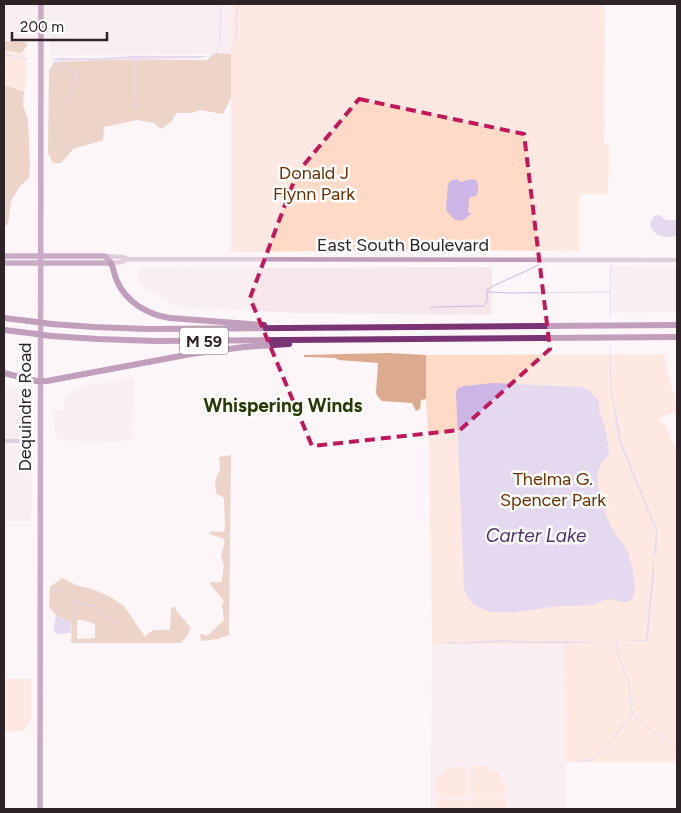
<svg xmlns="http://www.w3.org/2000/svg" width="681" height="813" font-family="Figtree,sans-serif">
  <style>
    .built { fill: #f6e7eb }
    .green { fill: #fedac7 }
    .forest { fill: #dcaa8f; fill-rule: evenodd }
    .water { fill: #cbb6e6 }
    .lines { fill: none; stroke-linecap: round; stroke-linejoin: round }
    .stream { stroke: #cbb6e6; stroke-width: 1 }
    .minor { stroke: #c09dbc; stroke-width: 4.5 }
    .major { stroke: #8e5087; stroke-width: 5.5 }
    .highway { stroke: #7a3374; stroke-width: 6 }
    .highway-bridge { stroke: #7a3374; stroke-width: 6 }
    .marked { fill: none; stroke: #c2185b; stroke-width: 4; stroke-dasharray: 10 6; stroke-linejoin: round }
    .labels { text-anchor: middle; stroke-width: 5; stroke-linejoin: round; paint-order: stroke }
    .shield { fill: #fff; stroke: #6d6568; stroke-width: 1 }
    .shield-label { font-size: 16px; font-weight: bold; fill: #2e2327 }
    .park-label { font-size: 18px; fill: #6c3002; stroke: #fff }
    .street-label { font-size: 18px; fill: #2e2327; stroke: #fff }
    .neighbourhood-label { font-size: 19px; font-weight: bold; fill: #263a04; stroke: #fff }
    .water-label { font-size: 19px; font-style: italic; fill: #4d316b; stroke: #fff }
  </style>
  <rect width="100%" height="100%" fill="#fcf6f8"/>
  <path class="built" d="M4,4H231V54L50,55V41L4,40Z
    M612,266L677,267V312L612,313Z
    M492,267L491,315L303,313L176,307L139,284V268Z
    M134,378L131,439L120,442L69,441L55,438L53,410H63L66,397L75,390L84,386Z
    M4,384L13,388L28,402L24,412L31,413V437L5,438V432H4Z
    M4,445H32L31,521H4Z
    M432,644H565V809H430Z"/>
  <path class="green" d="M231,4H605L604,144H609L608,194H579V251L398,250L231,252Z
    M4,50L21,53L24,50L27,69L24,92L4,85Z
    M664,354L677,411L658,419L665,424L677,453V762H565L564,644H432L429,449L426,399V355Z
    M4,679H31V720L24,731L4,732Z
    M460,766L467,769V793L464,797H438C427,779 444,768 460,766Z
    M477,766C497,766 507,777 505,797H474L470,793L471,769Z
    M472,798H506V809H436L439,799L465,800L468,803V801Z"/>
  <path class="forest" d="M4,41L25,42L28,45L21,53L4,50Z
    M216,53L231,54V98L223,114L200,110L191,113H176L172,121L161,129L154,123L137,120L104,127L103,140L73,149L61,163H53L48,153L49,71L54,62C105,59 155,59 206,60Z
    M4,85L24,92L23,105L28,120L30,165L29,178L20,186L11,201L8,224L4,228Z
    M388,353L426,355V399L421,400L420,409L416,411L412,403L382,401L378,397L376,393L378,363L339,360L335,358L304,357V355Z
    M231,455L229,635L218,639L201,641L200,634L206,635L207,636L224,620L222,605L224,601L210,584V582H221L222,580L224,565L221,556L225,541L222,538L209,534L211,531L224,532L225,528L224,498L216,493L215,481L220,469L219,457Z
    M62,578L76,585L92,589L109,596L124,606L145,637L150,632H152L153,630H170L171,608L176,607V610L191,628L187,636L181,643H95L94,641V643H71L72,622L57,616L49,607L50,587ZM77,620H83L95,624V638L77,639Z"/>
  <path class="water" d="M130,56H210L200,58L139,59L135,60L132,59L60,61L52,60L56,58H98Z
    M456,179L461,182C467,181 469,178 476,180C479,186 479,190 476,196L470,197L469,201L468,212L472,214L469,215C465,221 461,221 455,220L448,213L446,209L448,184L450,181Z
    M657,215L661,216L665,220H677V236C672,237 666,238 661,236C650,233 646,220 657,215Z
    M494,383L582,387L588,389L599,401V410L605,427L609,449L608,456L602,462L598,471L597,480L603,508L613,530L627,550L629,555C631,565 640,592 631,600C623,606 614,597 605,600C601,601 598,603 595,604C581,607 566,605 552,607C525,610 475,625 464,589L456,392L458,388L464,386Z
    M614,407L616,412L621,441L657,530V547L654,559V573L648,639L645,641H618L586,643H533L502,642L454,644L446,643L447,641L458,643L502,640L533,642L558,641L588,642L645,640L646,639L656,531L620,444L615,419Z
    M57,616L72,622L71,633L57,634L54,632L55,618Z"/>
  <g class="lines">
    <path class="stream" d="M236,39L237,4
      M4,54L21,58L28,59
      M210,56L216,53L220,43L221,4
      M53,60C58,69 70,65 77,72C77,83 71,91 66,101
      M135,60V98L137,107
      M4,71H5
      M487,290L493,286L539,265
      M487,291L489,292L509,293L610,292
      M430,309L434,307L483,306C488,303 487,298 487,292
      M610,317L611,265
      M610,347L611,389L614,407
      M51,590L59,591L76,602L94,606C101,617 114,617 118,629L122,630
      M70,620L77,603
      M616,641L618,655L629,682L631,708L634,716L650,730L660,736L677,750
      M576,762C581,761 587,761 592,759C610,749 619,728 632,714"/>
    <path class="minor" d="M105,256L122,257L128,259
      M111,263L122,262L128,259L677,260
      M4,441H40"/>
    <path class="major" d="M4,256H105L111,263
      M4,263H111
      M40,809L41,4"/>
    <path class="highway" d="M111,263C114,269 114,275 117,281C126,302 148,315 170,318L264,325
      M4,318L29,321
      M51,324L94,327L147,329L677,325
      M4,330L29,333
      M51,336L98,339L156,341L677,337
      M4,373L36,381H47L191,354L244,347L289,344"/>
    <path class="highway-bridge" d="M29,321L51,324
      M29,333L51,336"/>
  </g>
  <path d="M0 0H681V813H0ZM359,99L524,134L550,349L460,430L312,446L250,298L297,173Z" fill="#fcf6f8" fill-opacity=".55" fill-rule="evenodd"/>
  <path class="marked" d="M359,99L524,134L550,349L460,430L312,446L250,298L297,173Z"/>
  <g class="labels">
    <rect class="shield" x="180" y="327.5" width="48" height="27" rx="4"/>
    <g class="shield-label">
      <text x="204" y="347">M 59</text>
    </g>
    <g class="park-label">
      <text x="314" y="179">Donald J<tspan x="314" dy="21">Flynn Park</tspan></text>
      <text x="553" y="485">Thelma G.<tspan x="553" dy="21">Spencer Park</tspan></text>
    </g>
    <g class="street-label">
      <text x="403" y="251">East South Boulevard</text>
      <text transform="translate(25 407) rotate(-90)" y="6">Dequindre Road</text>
    </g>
    <g class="neighbourhood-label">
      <text x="283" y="412">Whispering Winds</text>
    </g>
    <g class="water-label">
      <text x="536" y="542">Carter Lake</text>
    </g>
  </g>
  <rect width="681" height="813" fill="none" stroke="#2e2327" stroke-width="10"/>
  <path d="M12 32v8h95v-8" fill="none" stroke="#2e2327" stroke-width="2.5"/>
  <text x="20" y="32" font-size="15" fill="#2e2327" stroke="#ffffff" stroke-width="4" paint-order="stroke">200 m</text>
</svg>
